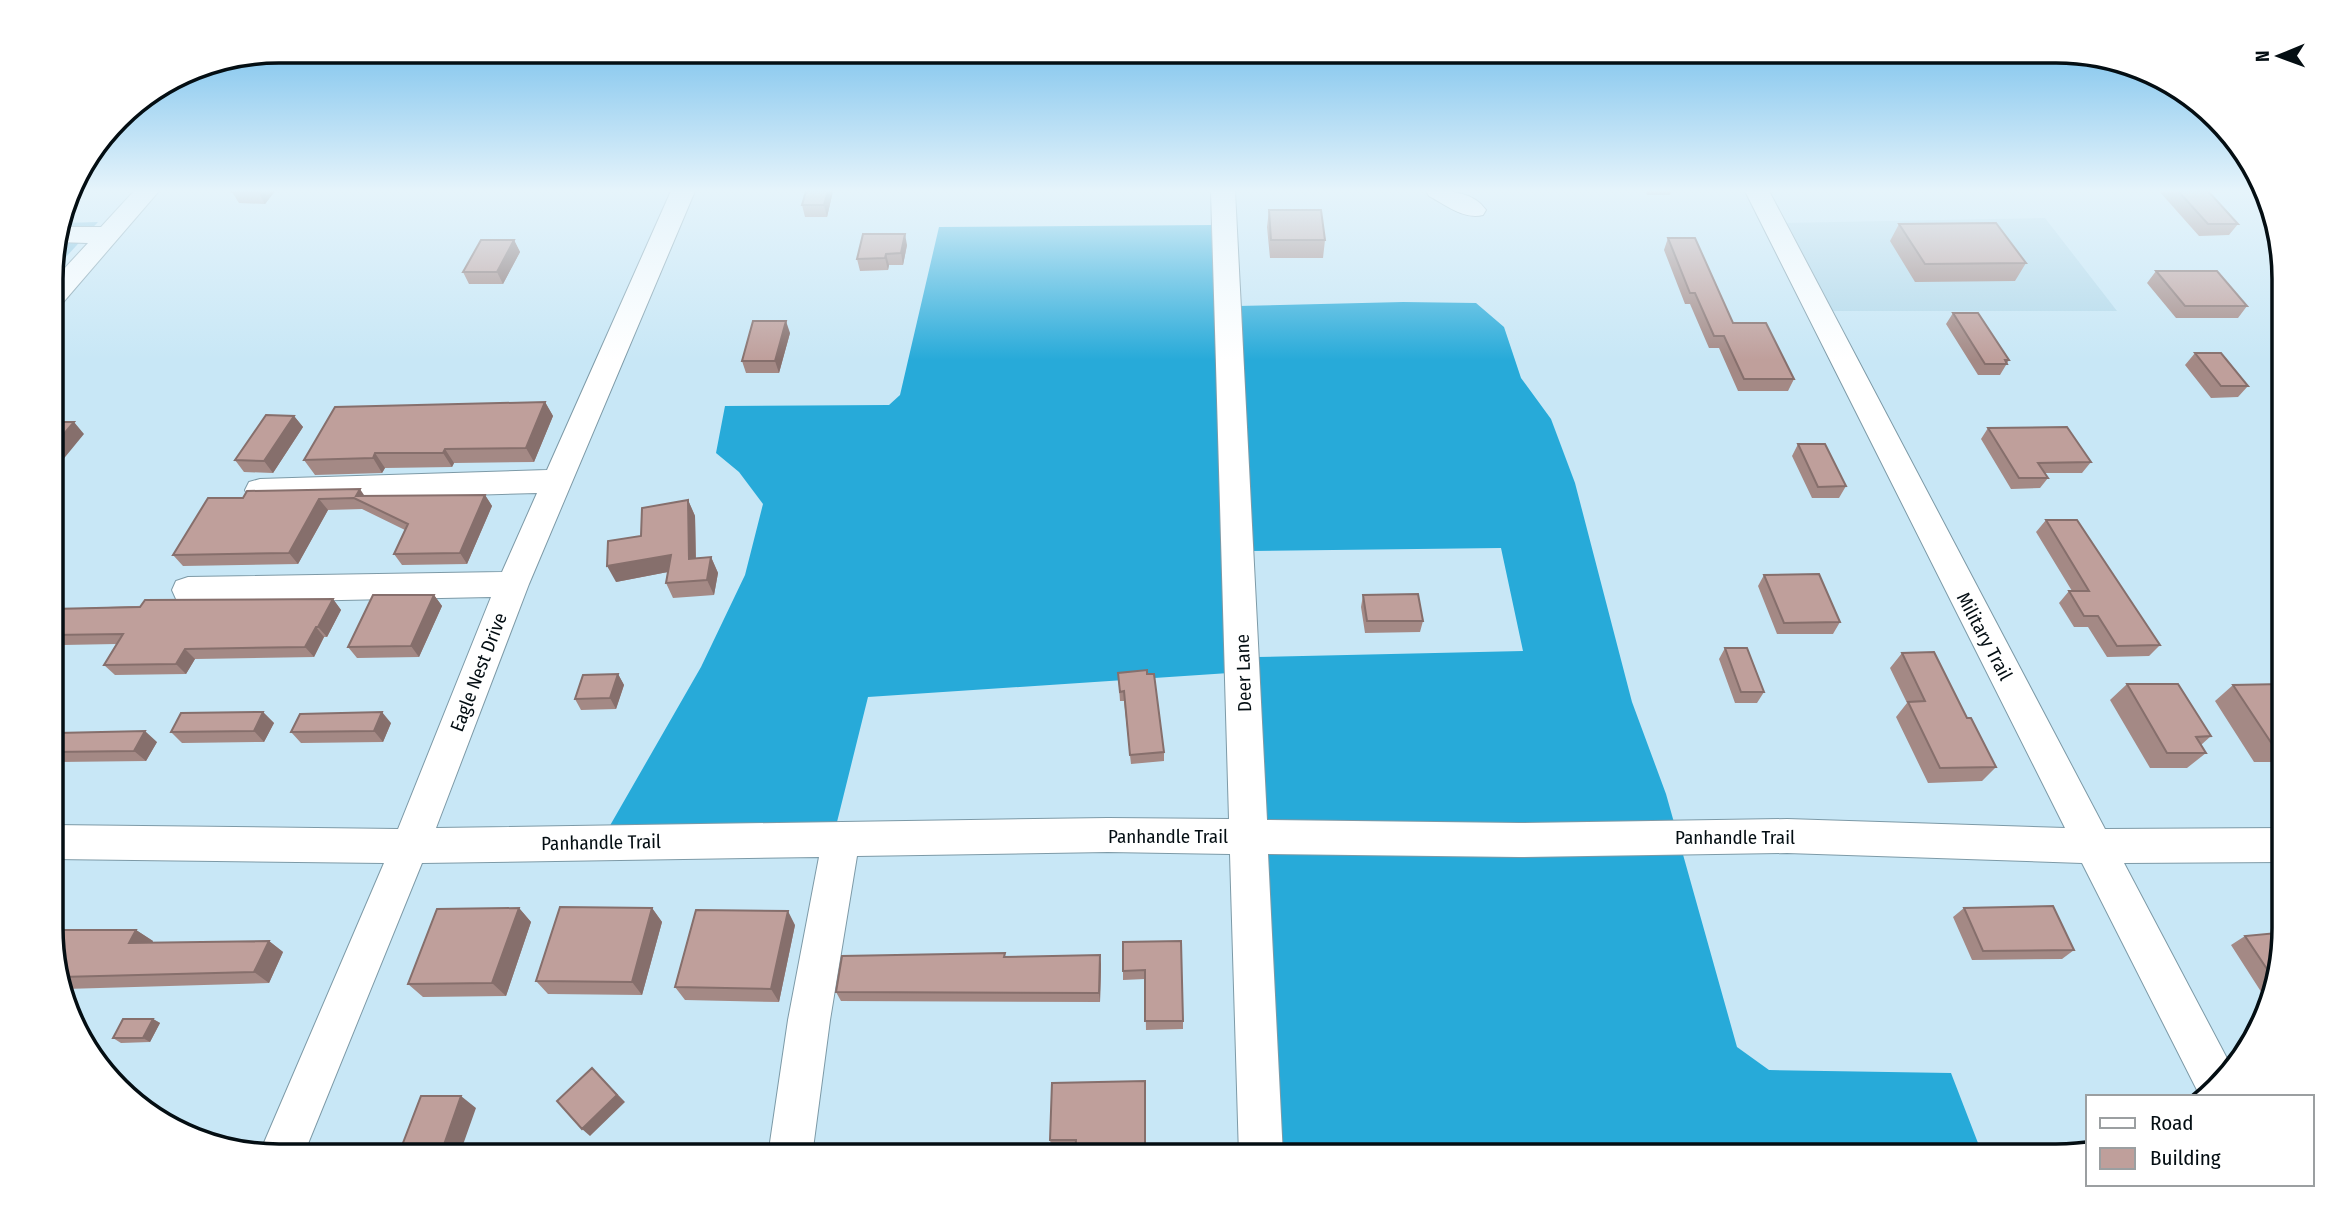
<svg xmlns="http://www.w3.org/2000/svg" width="2335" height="1207" font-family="'Fira Sans Condensed',sans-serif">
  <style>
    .built { fill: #b3d9ea }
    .green { fill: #79bcda }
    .forest { fill: #27aad9 }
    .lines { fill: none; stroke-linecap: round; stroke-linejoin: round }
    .minor-casing { stroke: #7d9aa7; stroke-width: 2 }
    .minor { fill: #fff; fill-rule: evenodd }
    .wall { fill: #a48985 }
    .shaded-wall { fill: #866f6c }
    .building { fill: #bf9f9b; stroke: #866f6c; stroke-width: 2 }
    .labels { text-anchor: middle; stroke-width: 6; stroke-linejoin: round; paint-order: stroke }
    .street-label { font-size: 19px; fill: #040e13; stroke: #fff }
    .rim { fill: none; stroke: #040e13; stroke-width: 3.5 }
  </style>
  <rect width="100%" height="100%" fill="#c8e7f6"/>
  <path class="built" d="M2045,218L2117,311H1829L1783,223Z"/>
  <path class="green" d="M98,222L65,258H53L62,223Z"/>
  <path class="forest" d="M1214,225L1229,673L868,697L836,826L608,829L701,667L745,575L763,504L739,472L716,453L725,406L889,405L900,395L939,227Z
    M1403,302L1476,303L1504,327L1521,378L1551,419L1575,483L1632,702L1666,794L1675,826L1266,824L1257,657L1523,651L1501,548L1251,551L1238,306Z
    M1267,849L1682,851L1737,1047L1769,1070L1951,1073L1983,1156H1280Z"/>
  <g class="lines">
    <defs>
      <path id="minor" d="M134,191H159L60,306L51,308V283L88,243L57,242L61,227H101Z
        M671,191H695L529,584L436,828L1108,818L1229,819L1211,191H1235L1267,820L1519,823L1787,819L2065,828L1745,191H1769L2105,829L2284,828V862L2124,863L2230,1064L2200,1096L2082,863L1787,853L1519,857L1268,854L1283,1156H1239L1230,854L1108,852L857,856L830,1020L812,1156H768L788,1020L819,857L422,863L303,1156H279L260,1152L384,863L53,859L52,825L398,829L491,597L188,603L176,599L172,590L176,581L188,577L502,572L537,493L260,501L249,498L245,490L249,482L260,479L547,470Z
        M1426,191C1446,190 1473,191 1486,210L1483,215C1464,220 1446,205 1429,196Z"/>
    </defs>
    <use href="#minor" class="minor-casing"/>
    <use href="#minor" class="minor"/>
  </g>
  <path class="wall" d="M275,191L265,204L239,203L232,192Z
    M833,191L827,217H805L802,205Z
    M1645,191H1671L1670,195H1647Z
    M2159,191H2208L2238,224L2229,235L2199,236Z
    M1269,210L1325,240L1323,258H1270L1267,227Z
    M1899,224L2026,263L2015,281L1915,282L1890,241Z
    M1668,238L1733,323L1794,379L1788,391H1738L1719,348H1709L1690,304H1685L1664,250Z
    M514,240L520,252L503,284H469L463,272Z
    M907,245L903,265H889L888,270L860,271L857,259Z
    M2156,271L2247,306L2238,318H2176L2147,283Z
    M1953,313L2009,360L2000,375H1978L1946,324Z
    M2283,314V336L2273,325Z
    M790,333L779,373H746L742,361Z
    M2195,353L2248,386L2238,397L2211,398L2185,365Z
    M545,402L553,416L534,462L454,463L452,467L385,468L382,473L315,475L304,460Z
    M294,416L303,427L273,473L244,472L235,460Z
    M1988,428L2091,462L2082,473H2045L2048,478L2040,488L2011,489L1981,439Z
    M1798,444L1846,486L1839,498H1812L1792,456Z
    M485,495L492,506L467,564L402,565L394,554L405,530L362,509L328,510L298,564L183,566L173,555L208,498Z
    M688,500L695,516L696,558L711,557L718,573L714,595L673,598L666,583L668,572L616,582L641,536Z
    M2046,520L2160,645L2149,656L2107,657L2088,627H2074L2059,603L2069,591H2072L2036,532Z
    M1764,575L1840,622L1833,634H1777L1758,586Z
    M434,595L442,606L419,657L357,658L348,647Z
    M1363,595L1423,621L1420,632L1365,633L1361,607Z
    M333,599L341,610L327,637H324L314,657L195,659L186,674L115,675L104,665L116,644L63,645L56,639H52V609Z
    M1725,648L1764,692L1757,703H1735L1719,659Z
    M1902,653L1967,718L1996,767L1982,781L1928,783L1896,717L1907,703L1890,668Z
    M1118,673L1164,752V761L1131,764L1124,701H1120Z
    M618,674L624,685L616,709L581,710L575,699Z
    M2127,684L2211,736L2201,745L2206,753L2187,768H2150L2110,700Z
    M2283,684L2284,762H2254L2215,701L2233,685Z
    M263,712L274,723L264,742L182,743L171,732Z
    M391,723L383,742L301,743L291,732Z
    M52,740L157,742L146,761L58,762L52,758Z
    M519,908L531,922L506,996L423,997L408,984Z
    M652,908L662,922L642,995L548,994L536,981Z
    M1964,908L2074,950L2062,959L1972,960L1953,917Z
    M795,925L779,1002L685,1000L675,987Z
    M136,930L153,941L152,943L269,941L283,952L269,983L65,989L53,958Z
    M2245,936L2281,940L2267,1001L2231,945Z
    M1123,942L1183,1021V1029L1146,1030L1145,979L1123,980Z
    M1101,964L1100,1002L841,1001L836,992Z
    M153,1019L160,1023L150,1042L121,1043L113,1038Z
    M1052,1083L1146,1156L1075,1150L1052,1151L1050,1140Z"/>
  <path class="shaded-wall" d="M71,191H77L69,198Z
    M259,191H275L265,204L258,192Z
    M828,191H833L827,217L824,205Z
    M905,234L907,245L903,265L901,253Z
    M514,240L520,252L503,284L497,272Z
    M886,254L889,265L888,270L885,258Z
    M786,321L790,333L779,373L775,361Z
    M545,402L553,416L534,462L526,448Z
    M294,416L303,427L273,473L264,461Z
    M74,422L84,434L52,473V448Z
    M445,449L454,463L452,467L443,453Z
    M375,453L385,468L382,473L373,458Z
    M360,489L368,501L356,496Z
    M485,495L492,506L467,564L460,553Z
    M319,499L328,510L298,564L289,553Z
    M688,500L695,516L696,574L689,559Z
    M671,555L678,570L616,582L607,566Z
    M711,557L718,573L714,595L707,580Z
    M434,595L442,606L419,657L411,646Z
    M333,599L341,610L327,637L318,627Z
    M316,627L324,637L314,657L305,647Z
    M185,649L195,659L186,674L176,664Z
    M618,674L624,685L616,709L610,698Z
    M263,712L274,723L264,742L254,731Z
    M382,712L391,723L383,742L374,731Z
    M145,731L157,742L146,761L134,751Z
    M519,908L531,922L506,996L492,983Z
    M652,908L662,922L642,995L632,982Z
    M788,911L795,925L779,1002L771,989Z
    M136,930L153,941L146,954L129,943Z
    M269,941L283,952L269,983L254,972Z
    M1100,955L1101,964L1100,1002L1099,993Z
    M153,1019L160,1023L150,1042L143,1038Z
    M592,1068L625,1102L590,1136L582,1129Z
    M461,1096L476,1108L459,1156H440Z"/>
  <path class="building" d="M233,191H259L258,192H232Z
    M806,191H828L824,205H802Z
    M2178,191H2208L2238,224H2208Z
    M1269,210H1321L1325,240H1271Z
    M1996,223L2026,263L1925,264L1899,224Z
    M863,234H905L901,253L886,254L885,258L857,259Z
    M1668,238H1695L1733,323H1766L1794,379H1744L1724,336H1714L1695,293H1690Z
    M481,240H514L497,272H463Z
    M2156,271H2217L2247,306H2185Z
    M1953,313H1978L2009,360H2005L2007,364H1985Z
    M753,321H786L775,361H742Z
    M2195,353H2221L2248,386H2221Z
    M545,402L526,448L445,449L443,453H375L373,458L304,460L335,407Z
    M266,415L294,416L264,461L235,460Z
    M52,422H74L52,448Z
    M2067,427L2091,462L2038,463L2048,478H2019L1988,428Z
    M1798,444H1825L1846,486L1818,487Z
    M360,489L356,496L485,495L460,553L394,554L408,524L354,498L319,499L289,553L173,555L208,498H243L247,491Z
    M688,500L689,559L711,557L707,580L666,583L671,555L607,566L608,541L641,536L642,508Z
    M2046,520H2077L2160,645L2117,646L2098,616H2084L2069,591H2089Z
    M1819,574L1840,622L1784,623L1764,575Z
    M1418,594L1423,621H1367L1363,595Z
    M373,595H434L411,646L348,647Z
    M333,599L318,627H316L305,647L185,649L176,664L104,665L123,634L52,635L56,628H52V609L140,607L145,600Z
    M1725,648H1747L1764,692H1741Z
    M1934,652L1967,718H1971L1996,767L1940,768L1908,702L1925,701L1902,653Z
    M1147,670V674H1154L1164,752L1130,755L1124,691L1120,692L1118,673Z
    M618,674L610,698L575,699L583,675Z
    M2127,684H2178L2211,736L2196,737L2206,753H2167Z
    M2283,684L2284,747H2274L2233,685Z
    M263,712L254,731L171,732L181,713Z
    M382,712L374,731L291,732L300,714Z
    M145,731L134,751L52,752V740L57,733Z
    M2053,906L2074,950L1983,951L1964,908Z
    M560,907L652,908L632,982L536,981Z
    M519,908L492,983L408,984L437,909Z
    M696,910L788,911L771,989L675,987Z
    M53,930H136L129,943L269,941L254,972L61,977L53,958Z
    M2277,933L2281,940L2273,978L2245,936Z
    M1181,941L1183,1021H1145V970L1123,971V942Z
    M1005,953L1004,957L1100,955L1099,993L836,992L842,956Z
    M123,1019H153L143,1038H113Z
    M592,1068L617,1095L582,1129L557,1101Z
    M1145,1081V1156H1075L1076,1140H1050L1052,1083Z
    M421,1096H461L440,1156H398Z"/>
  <linearGradient id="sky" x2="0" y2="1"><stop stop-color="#64b7e9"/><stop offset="0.53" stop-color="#e6f4fb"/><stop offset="1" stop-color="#e6f4fb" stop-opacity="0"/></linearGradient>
  <rect width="2335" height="360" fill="url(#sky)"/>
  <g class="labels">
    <g class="street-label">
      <text transform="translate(1985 636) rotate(62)" y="7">Military Trail</text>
      <text transform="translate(478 672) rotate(-69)" y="7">Eagle Nest Drive</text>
      <text transform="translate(1243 673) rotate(-92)" y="7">Deer Lane</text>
      <text x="1168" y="843">Panhandle Trail</text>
      <text x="1735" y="844">Panhandle Trail</text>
      <text transform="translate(601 842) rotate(-1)" y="7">Panhandle Trail</text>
    </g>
  </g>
  <path d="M0 0H2335V1207H0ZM279 63H2056A216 216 0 0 1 2272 279V928A216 216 0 0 1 2056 1144H279A216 216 0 0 1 63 928V279A216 216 0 0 1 279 63Z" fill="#fff" fill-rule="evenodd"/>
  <path class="rim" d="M279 63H2056A216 216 0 0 1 2272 279V928A216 216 0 0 1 2056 1144H279A216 216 0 0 1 63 928V279A216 216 0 0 1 279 63Z"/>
  <rect x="2086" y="1095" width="228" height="91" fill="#ffffff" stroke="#9b9fa1" stroke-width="2"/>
  <rect x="2100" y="1118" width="35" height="10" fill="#ffffff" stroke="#9b9fa1" stroke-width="2"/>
  <text x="2150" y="1130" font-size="21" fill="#040e13">Road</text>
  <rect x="2100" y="1148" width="35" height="21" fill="#bf9f9b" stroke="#9b9fa1" stroke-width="2"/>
  <text x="2150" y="1165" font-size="21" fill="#040e13">Building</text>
  <g transform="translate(2279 56) rotate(269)" stroke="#ffffff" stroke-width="5" paint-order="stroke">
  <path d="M0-5L12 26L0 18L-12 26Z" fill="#040e13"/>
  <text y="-10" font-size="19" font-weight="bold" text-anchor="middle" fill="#040e13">N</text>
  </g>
</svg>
